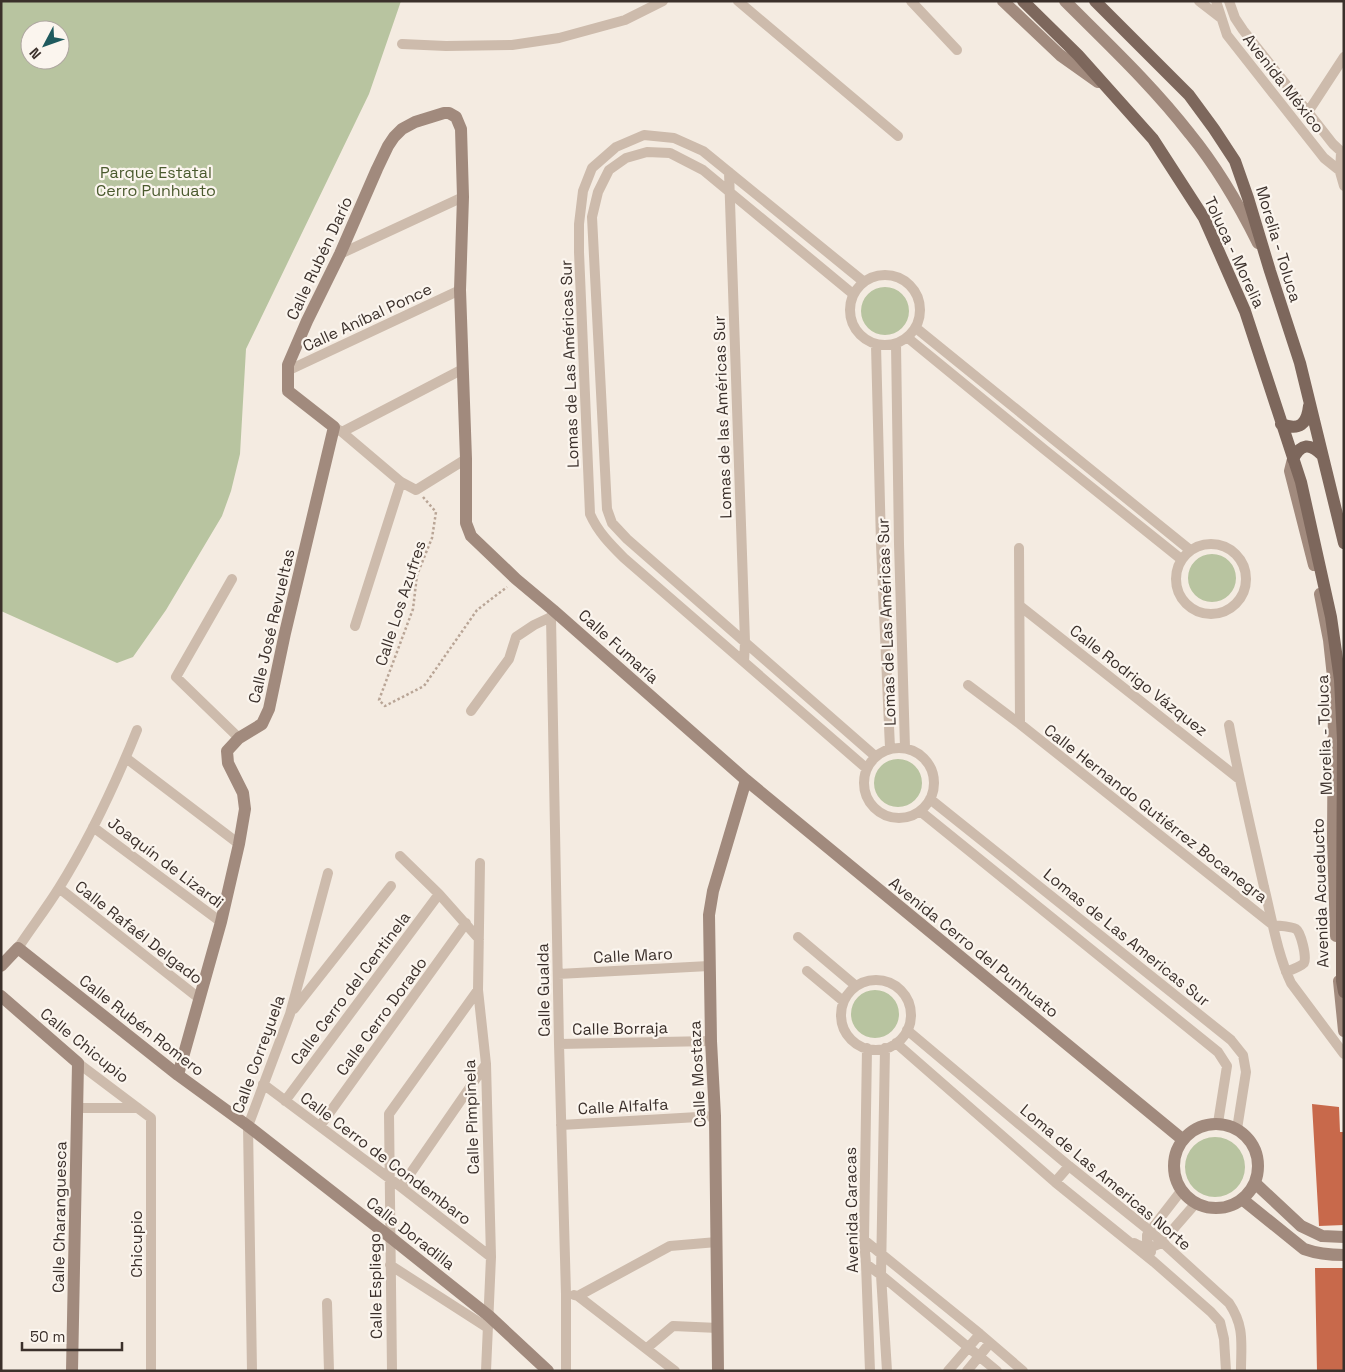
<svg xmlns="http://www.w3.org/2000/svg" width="1345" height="1372" font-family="'Space Grotesk',sans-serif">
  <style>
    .green { fill: #b8c4a0; fill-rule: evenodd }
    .building { fill: #c8694b }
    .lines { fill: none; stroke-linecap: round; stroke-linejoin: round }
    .path { stroke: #b9a596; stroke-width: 2.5; stroke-dasharray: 2.5 2.5; stroke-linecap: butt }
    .street { stroke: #cdbbac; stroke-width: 10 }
    .secondary { stroke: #a18a7d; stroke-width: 12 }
    .primary { stroke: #7d675c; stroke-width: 12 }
    .labels { text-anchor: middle; stroke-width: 4.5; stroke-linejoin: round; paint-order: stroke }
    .street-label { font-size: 16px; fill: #3b302b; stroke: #fbf5ee }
    .park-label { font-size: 16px; fill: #4a5a2e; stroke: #fbf5ee }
  </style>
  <rect width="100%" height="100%" fill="#f4ebe1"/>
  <path class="green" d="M1,1H401L369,94L246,349L240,454L231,491L222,516L166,610L133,657L117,663L1,611ZM30,30H60V60H30Z
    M861 311a24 24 0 1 1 48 0a24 24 0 1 1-48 0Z
    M1188 578a24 24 0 1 1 48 0a24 24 0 1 1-48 0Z
    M874 783a24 24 0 1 1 48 0a24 24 0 1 1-48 0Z
    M851 1014a24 24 0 1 1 48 0a24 24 0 1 1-48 0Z
    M1185 1167a30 30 0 1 1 60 0a30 30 0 1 1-60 0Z"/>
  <path class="building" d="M1312,1104L1339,1107L1340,1132H1344V1225L1319,1226Z
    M1315,1268H1344V1371H1317Z"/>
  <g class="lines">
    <path class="path" d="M423,497L436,512L432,538L417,575L413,609L379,700L385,706L424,686L477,610L507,587"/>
    <path class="street" d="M738,1L898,136
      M911,1L957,50
      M1199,1L1221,18
      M1216,1L1227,35L1324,158L1344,174
      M1229,1L1235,18L1243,30L1308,112L1333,144L1344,154
      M402,44L446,46L512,45L559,38L625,20L663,1
      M1308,112L1344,57
      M1341,153L1340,172L1344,186
      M729,172L745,642L744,662
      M340,254L463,197
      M850 310a35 35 0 1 1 70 0a35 35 0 1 1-70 0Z
      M864,282L703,151L674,138L644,135L616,147L592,168L583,191L579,224V252L590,514C598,532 610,544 624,558L866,768
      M853,294L703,170L670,153L647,152L626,158L609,170L598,192L592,217L607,509L612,523L627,539L875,756
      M916,328L1190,550
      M908,338L1045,450L1181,559
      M896,344L899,544L905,748
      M876,345L881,544L890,748
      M287,371L460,290
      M334,427L342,432L401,482L416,490L466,459
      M342,432L463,369
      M1176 579a35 35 0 1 1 70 0a35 35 0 1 1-70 0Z
      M1019,548L1020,724
      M232,579L176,677L239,738
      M1020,606L1238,778
      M553,610L551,617L559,1044L566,1294V1371
      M355,626L401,482
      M968,685L1020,724L1273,925C1280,926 1291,926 1296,929C1301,932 1307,958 1304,963C1300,967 1291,970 1286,972
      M471,711L509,659L516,637L534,625L551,617
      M1229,725C1239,780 1252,833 1264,887C1272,919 1277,953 1291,983L1344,1054
      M864 783a35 35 0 1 1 70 0a35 35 0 1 1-70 0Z
      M126,758L239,844
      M930,799L1231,1040L1243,1055L1246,1072L1237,1129
      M920,811L1218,1052L1227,1066L1218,1123
      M93,827L221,922
      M400,856L439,894L479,939
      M480,863L478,990L486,1064L491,1257L486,1371
      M59,888L200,999
      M798,937L856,986
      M18,948C31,928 46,909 59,888C90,838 115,785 137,730
      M807,971L843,1001
      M558,974L709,966
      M841 1015a35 35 0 1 1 70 0a35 35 0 1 1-70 0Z
      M294,1009L391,886
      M907,1030L1069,1166L1150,1231L1229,1303C1245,1327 1241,1343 1241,1371
      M896,1043L1055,1182L1154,1262L1211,1312L1220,1322L1224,1339L1226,1371
      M559,1044L711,1041
      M867,1048L864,1240L866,1264L870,1371
      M885,1048L881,1275L887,1371
      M78,1063L151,1118V1371
      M263,1084L401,1187L491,1257
      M285,1101L439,894
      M77,1108H138
      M561,1125L715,1116
      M320,1126L466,923
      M1055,1182L1069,1166
      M401,1187L486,1064
      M864,1240L980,1334L1023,1371
      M1134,1243C1145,1249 1152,1249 1162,1242L1196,1203
      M1151,1252L1147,1240V1235L1181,1191
      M866,1264L881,1275L997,1371
      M390,1265L488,1328
      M574,1295L578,1296L675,1371
      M578,1296L670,1246L717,1242
      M327,1303L329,1371
      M647,1348L673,1326L718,1328
      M252,1371L248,1126L290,1014L328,873
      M392,1371L389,1114L478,990
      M948,1371L980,1334
      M967,1371L990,1343"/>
    <path class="secondary" d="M1003,1L1060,55L1098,82
      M1065,1C1108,44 1153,86 1190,134C1217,167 1239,205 1258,243
      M1293,459L1290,471L1314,565
      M1320,594L1329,640L1334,686L1333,839L1336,936
      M1,966L18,948L178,1075L248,1126L390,1237L489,1316L548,1371
      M1339,981L1344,1031
      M1,996L78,1063L72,1371
      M178,1075L221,922L239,844L245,809L243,793L228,763L227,751L239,738L262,724L269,709L285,633L334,427L288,391V365L307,321L340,254L377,169L388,146L394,137L402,129L415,122L444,113H449L456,117L461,129L463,197L460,290L466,459V523L471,536L516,579L553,610L746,780L1182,1139
      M1174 1166a42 42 0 1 1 84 0a42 42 0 1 1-84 0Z
      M1255,1183L1301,1226L1322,1236L1344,1237
      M1242,1199L1304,1249C1318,1254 1329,1255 1344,1255
      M718,1371L715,1116L711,1041L709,915L713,891L746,780"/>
    <path class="primary" d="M1023,1L1078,55L1153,139L1204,218L1245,311L1301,482L1331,617L1340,680L1343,740L1342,920V981L1344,992
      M1095,1L1189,95L1214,129L1235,161L1248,198L1270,271L1300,363L1344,543
      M1281,424C1300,431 1307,424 1309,406
      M1293,459C1301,443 1310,443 1322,455"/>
  </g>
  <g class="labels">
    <g class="street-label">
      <text transform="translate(1284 83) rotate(52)" y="6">Avenida México</text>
      <text transform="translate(1279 244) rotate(73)" y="6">Morelia - Toluca</text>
      <text transform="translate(1235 252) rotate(65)" y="6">Toluca - Morelia</text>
      <text transform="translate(319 258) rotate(-65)" y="6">Calle Rubén Darío</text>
      <text transform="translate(367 317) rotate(-25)" y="6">Calle Aníbal Ponce</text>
      <text transform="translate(569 364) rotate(-92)" y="6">Lomas de Las Américas Sur</text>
      <text transform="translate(722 417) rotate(-92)" y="6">Lomas de las Américas Sur</text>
      <text transform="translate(400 603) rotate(-72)" y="6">Calle Los Azufres</text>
      <text transform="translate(886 622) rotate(-92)" y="6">Lomas de Las Américas Sur</text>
      <text transform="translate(271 626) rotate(-77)" y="6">Calle José Revueltas</text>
      <text transform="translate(619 646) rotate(42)" y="6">Calle Fumaría</text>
      <text transform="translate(1139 680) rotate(38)" y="6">Calle Rodrigo Vázquez</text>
      <text transform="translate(1324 735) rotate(-92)" y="6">Morelia - Toluca</text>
      <text transform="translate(1156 813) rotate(38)" y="6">Calle Hernando Gutiérrez Bocanegra</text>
      <text transform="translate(166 862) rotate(37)" y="6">Joaquín de Lizardi</text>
      <text transform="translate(1320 893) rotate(-92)" y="6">Avenida Acueducto</text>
      <text transform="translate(139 932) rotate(38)" y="6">Calle Rafaél Delgado</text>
      <text transform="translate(1127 937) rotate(39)" y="6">Lomas de Las Americas Sur</text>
      <text transform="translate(974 947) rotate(39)" y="6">Avenida Cerro del Punhuato</text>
      <text transform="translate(633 955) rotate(-3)" y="6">Calle Maro</text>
      <text transform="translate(350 988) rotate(-53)" y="6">Calle Cerro del Centinela</text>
      <text transform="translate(543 990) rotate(-91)" y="6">Calle Gualda</text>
      <text transform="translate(381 1016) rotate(-54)" y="6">Calle Cerro Dorado</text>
      <text transform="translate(142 1025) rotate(38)" y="6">Calle Rubén Romero</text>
      <text transform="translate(620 1028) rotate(-1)" y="6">Calle Borraja</text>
      <text transform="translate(85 1045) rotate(39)" y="6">Calle Chicupio</text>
      <text transform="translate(258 1054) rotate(-70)" y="6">Calle Correyuela</text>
      <text transform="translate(697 1074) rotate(-93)" y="6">Calle Mostaza</text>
      <text transform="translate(623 1106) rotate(-3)" y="6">Calle Alfalfa</text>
      <text transform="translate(471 1117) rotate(-92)" y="6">Calle Pimpinela</text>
      <text transform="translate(386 1158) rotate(37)" y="6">Calle Cerro de Condembaro</text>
      <text transform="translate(1106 1177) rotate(40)" y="6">Loma de Las Americas Norte</text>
      <text transform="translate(851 1210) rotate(-91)" y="6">Avenida Caracas</text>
      <text transform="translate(59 1217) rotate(-89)" y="6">Calle Charanguesca</text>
      <text transform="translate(411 1233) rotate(38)" y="6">Calle Doradilla</text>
      <text transform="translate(136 1244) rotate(-90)" y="6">Chicupio</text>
      <text transform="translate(375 1286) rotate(-91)" y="6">Calle Espliego</text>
    </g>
    <g class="park-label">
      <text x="156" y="178">Parque Estatal<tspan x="156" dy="18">Cerro Punhuato</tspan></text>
    </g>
  </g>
  <rect width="1345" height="1372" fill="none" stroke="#3b302b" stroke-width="5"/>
  <g transform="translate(45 45) rotate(229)"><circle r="24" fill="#fbf5ee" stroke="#aea6a0"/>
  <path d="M0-4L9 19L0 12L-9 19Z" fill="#1f5a5e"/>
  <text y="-8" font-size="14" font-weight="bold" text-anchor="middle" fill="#3b302b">N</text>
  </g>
  <path d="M22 1342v8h100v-8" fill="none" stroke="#3b302b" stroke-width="2.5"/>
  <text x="30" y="1342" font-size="15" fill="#3b302b" stroke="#fbf5ee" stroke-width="4" paint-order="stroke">50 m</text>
</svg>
